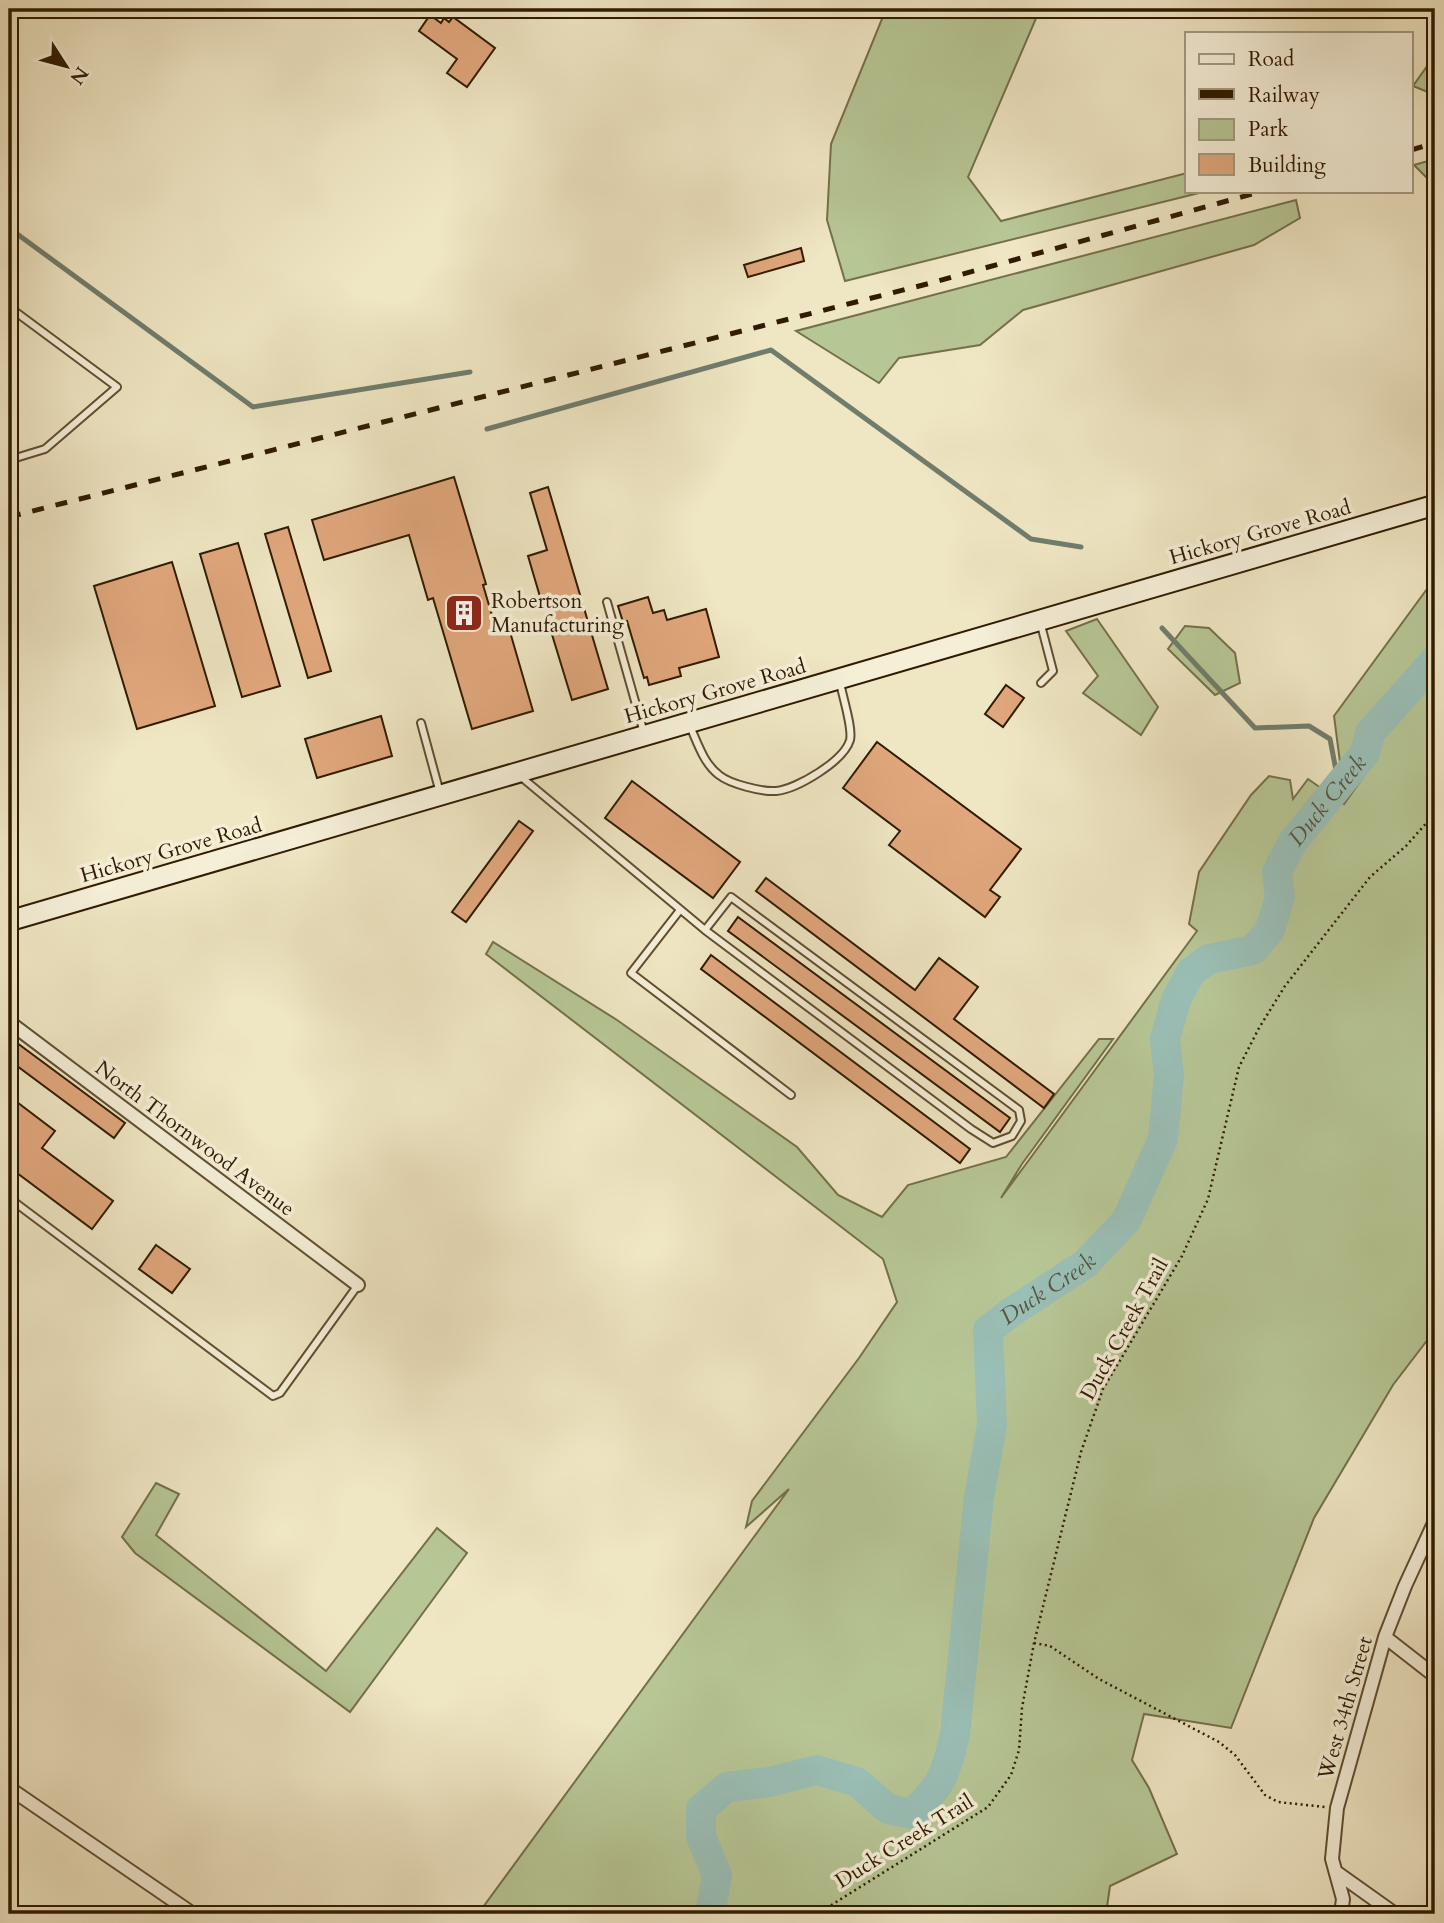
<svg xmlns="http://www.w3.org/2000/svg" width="1444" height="1923" font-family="Cardo,serif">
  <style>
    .green { fill: #b7c695; stroke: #74704a; stroke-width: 2 }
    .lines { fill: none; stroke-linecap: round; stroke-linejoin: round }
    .stream { stroke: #707d6d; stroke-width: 5 }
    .river { stroke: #9abfb6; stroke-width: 30 }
    .building { fill: #e1a77c; stroke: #301b00; stroke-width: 2 }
    .service-casing { stroke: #604e31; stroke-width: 10 }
    .minor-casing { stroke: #604e31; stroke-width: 16 }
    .secondary-casing { stroke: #301b00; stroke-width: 23 }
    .path { stroke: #301b00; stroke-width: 2.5; stroke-dasharray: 2 3.5; stroke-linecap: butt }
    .service { stroke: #f5efd8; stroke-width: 6 }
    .minor { stroke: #f5efd8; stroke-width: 12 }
    .secondary { stroke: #f5efd8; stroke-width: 19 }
    .rail { stroke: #301b00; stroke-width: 5; stroke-dasharray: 12 12; stroke-linecap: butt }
    .labels { text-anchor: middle; stroke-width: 7; stroke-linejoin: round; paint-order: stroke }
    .street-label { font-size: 21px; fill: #301b00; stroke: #f5efd8 }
    .poi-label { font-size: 21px; fill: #301b00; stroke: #f5efd8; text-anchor: start }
    .water-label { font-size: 23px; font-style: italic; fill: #555440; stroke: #f5efd8 }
  </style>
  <rect width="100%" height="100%" fill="#efe6c3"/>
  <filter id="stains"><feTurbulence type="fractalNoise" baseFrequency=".00286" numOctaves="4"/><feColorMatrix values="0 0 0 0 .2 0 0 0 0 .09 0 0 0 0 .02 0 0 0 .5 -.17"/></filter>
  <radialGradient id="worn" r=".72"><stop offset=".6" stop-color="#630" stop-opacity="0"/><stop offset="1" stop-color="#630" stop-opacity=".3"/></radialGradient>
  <path class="green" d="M886,9H1040L968,177L1001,221L1187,173V191H1207L845,281L827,220L831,144Z
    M1435,55V95L1413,86Z
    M1435,159V186L1414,165Z
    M1296,200L1300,218L1254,245L1023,310L980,345L899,358L879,383L796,331Z
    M1435,578V1330L1393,1385L1314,1518L1231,1728L1144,1714L1132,1760L1149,1788L1177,1854L1110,1886L1106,1914H478L789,1489L746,1527L752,1501L859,1358L897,1302L883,1259L486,954L493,942L617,1020L797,1147L838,1195L882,1217L908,1185L1006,1157L1099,1039H1113L1022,1164L1001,1198L1197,931L1189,924L1199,872L1251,795L1269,776L1290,780L1293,799L1308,779L1344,804L1366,773L1404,685L1369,725L1354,778L1341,770L1334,716Z
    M1097,619L1158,707L1141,735L1083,693L1098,676L1066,631Z
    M1185,626L1209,628L1235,653L1240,683L1215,695L1168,649Z
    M156,1483L179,1494L156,1535L326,1671L437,1528L467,1553L350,1712L135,1553L122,1537Z"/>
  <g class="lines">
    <path class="stream" d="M9,228L253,407L470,372
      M487,429L771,350L1031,539L1081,547
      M1162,628L1255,728L1309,726L1330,739L1339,786"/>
    <path class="river" id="s1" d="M710,1914L717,1875L701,1837V1809L727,1787L769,1782L817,1770L857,1782L888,1809L912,1814C942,1785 946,1775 955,1734L979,1497L992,1425L988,1330L1013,1311L1085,1264L1126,1221L1163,1139L1169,1075L1165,1039L1176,1000L1191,972L1209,959L1253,950L1270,930L1280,897L1277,872L1292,843L1365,753L1370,733L1435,660"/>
  </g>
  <path class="building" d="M430,15L441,23L444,18L449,22L453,17L495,48L467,87L447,73L457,59L419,31Z
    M801,248L804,261L748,277L744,265Z
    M454,477L486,584L483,585L496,629L508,625L533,711L472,729L433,598L428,600L409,535L324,560L312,520Z
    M548,487L608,689L572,700L550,628L554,627L545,599L541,600L528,556L547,550L530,493Z
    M288,527L331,671L308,678L265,534Z
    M238,543L280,686L242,697L200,554Z
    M172,562L215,706L137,729L94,586Z
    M648,597L653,613L664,610L667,620L706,609L719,657L679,668L681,676L649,685L647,677L644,678L627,621L623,622L618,606Z
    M1006,685L1024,698L1003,727L985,714Z
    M381,716L392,756L317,778L305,739Z
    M877,742L1021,849L990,890L1000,897L985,917L889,845L900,831L843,788Z
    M632,781L740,862L713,898L605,818Z
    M519,821L533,831L466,922L452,912Z
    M766,878L915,990L939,958L978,987L954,1019L1054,1094L1044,1108L756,891Z
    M738,917L1010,1118L1000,1132L728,931Z
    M711,955L970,1149L960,1163L701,969Z
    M9,1037L125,1123L114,1138L9,1060Z
    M9,1096L55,1131L42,1148L113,1201L92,1229L9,1167Z
    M156,1245L190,1269L172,1293L139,1269Z"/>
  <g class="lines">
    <defs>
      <path id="service" d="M9,307L117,387L45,449L9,460
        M607,602L644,733
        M1041,625L1053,671L1041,683
        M421,723L440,793
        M689,724C697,741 703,763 719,775C730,784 762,792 776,791C797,789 844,761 850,740C853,728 842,695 840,682
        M520,776L705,930L971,1129L993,1143L1012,1136L1021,1121L1019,1110L731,897L705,930
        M680,910L631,973L791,1095
        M9,1198L273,1396L280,1393L358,1285"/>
      <path id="minor" d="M9,1022L358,1285
        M1385,1637L1435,1676
        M9,1788L193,1914
        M1336,1872L1395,1914
        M1341,1914L1343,1899L1332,1859L1337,1808L1385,1637L1405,1586L1435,1521"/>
      <path id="secondary" d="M9,921L1435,505"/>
    </defs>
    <use href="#service" class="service-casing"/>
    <use href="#minor" class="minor-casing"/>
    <use href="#secondary" class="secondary-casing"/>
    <path class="path" d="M1034,1643L1050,1646L1099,1679L1219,1742L1235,1755L1265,1795L1278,1802L1325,1807
      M817,1914L988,1807L1011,1775L1019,1750L1022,1708L1034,1643L1081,1452L1103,1389L1182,1256L1208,1199L1239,1067L1259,1028L1285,986L1370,877L1406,846L1429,820L1435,809"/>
    <use href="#service" class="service"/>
    <use href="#minor" class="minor"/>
    <use href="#secondary" class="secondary"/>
    <path class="rail" d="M1411,150L1435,143
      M9,517L927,284L1263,191"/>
  </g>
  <defs>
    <symbol id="building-square" viewBox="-11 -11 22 22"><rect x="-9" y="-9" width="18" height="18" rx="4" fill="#8f2418" stroke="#f5efd8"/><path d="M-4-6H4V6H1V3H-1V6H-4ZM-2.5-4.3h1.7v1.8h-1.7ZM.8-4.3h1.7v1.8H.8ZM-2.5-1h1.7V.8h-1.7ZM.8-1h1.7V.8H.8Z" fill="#fff"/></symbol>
  </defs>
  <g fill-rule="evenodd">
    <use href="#building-square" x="442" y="591" width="44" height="44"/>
  </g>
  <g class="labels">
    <g class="street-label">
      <text transform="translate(1260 532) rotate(-16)" y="7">Hickory Grove Road</text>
      <text transform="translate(715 691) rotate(-16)" y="7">Hickory Grove Road</text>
      <text transform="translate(171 850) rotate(-16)" y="7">Hickory Grove Road</text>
      <text transform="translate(195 1138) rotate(37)" y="7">North Thornwood Avenue</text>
      <text transform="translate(1124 1329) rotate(-61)" y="7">Duck Creek Trail</text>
      <text transform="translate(1345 1708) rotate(-74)" y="7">West 34th Street</text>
      <text transform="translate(904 1841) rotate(-32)" y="7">Duck Creek Trail</text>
    </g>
    <g class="poi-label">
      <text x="491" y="608">Robertson<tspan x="491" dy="24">Manufacturing</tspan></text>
    </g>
    <g class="water-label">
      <text dy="8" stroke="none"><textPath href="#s1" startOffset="1522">Duck Creek</textPath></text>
      <text dy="8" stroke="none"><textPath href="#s1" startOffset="914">Duck Creek</textPath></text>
    </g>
  </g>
  <rect width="1444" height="1923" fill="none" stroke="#efe6c3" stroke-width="35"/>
  <rect x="10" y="10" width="1423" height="1902" fill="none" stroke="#301b00" stroke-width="3.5"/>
  <rect x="18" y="18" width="1409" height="1888" fill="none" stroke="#301b00" stroke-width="2"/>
  <rect x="1185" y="32" width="228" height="161" fill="#f5efd8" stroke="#a69a82" stroke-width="2"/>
  <rect x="1199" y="54" width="35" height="10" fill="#f5efd8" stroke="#a69a82" stroke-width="2"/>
  <text x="1248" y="66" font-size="21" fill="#301b00">Road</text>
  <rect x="1199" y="89" width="35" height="10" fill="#301b00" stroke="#a69a82" stroke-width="2"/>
  <text x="1248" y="102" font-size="21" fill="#301b00">Railway</text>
  <rect x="1199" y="119" width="35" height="21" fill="#b7c695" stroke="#a69a82" stroke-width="2"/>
  <text x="1248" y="136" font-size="21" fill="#301b00">Park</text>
  <rect x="1199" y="154" width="35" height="21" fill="#e1a77c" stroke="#a69a82" stroke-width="2"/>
  <text x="1248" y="172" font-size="21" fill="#301b00">Building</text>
  <g transform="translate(66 66) rotate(126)" stroke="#f5efd8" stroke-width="5" paint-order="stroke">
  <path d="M0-5L12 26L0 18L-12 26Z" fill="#301b00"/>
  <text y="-10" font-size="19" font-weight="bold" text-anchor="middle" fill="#301b00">N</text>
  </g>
  <rect width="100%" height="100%" filter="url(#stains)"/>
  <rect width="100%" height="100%" fill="url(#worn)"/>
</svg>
